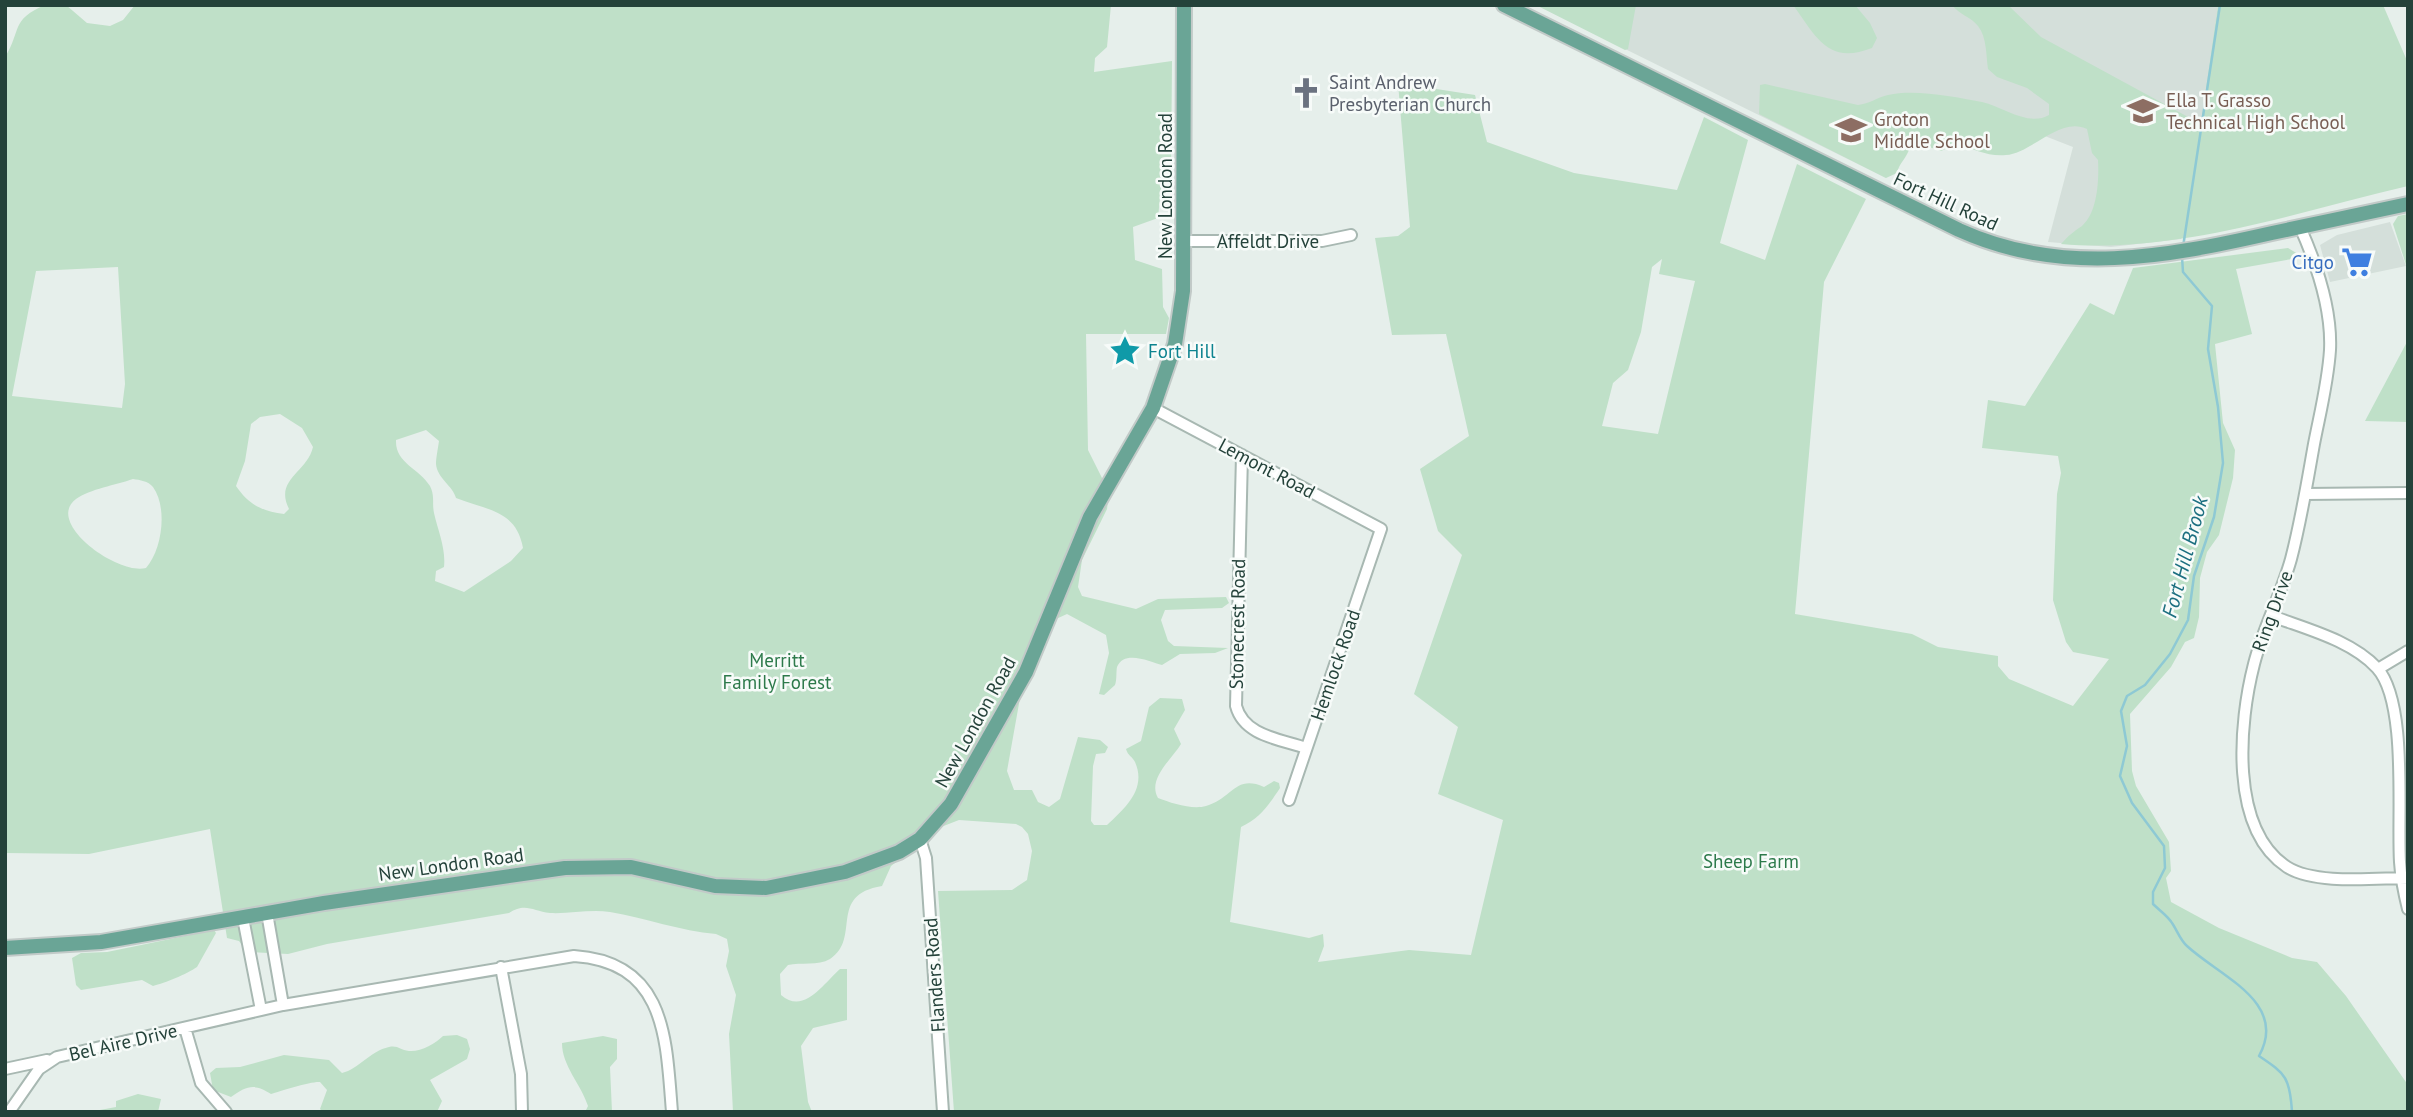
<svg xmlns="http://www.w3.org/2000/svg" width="2413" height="1117" font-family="'PT Sans',sans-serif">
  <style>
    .built { fill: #d4dfda }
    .green { fill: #bfe0c8; fill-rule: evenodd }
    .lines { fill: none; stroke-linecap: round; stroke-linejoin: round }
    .stream { stroke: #8ec9d4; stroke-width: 2.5 }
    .minor-casing { stroke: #a8b8b2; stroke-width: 14 }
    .major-casing { stroke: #c2cac8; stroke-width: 18 }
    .minor { stroke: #fff; stroke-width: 10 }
    .major { stroke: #6aa596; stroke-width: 14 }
    .labels { text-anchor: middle; stroke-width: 5; stroke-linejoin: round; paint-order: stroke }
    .worship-label { font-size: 19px; fill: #5b616d; stroke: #f7fbf9; text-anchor: start }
    .education-label { font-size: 19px; fill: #785e54; stroke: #f7fbf9; text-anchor: start }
    .street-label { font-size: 19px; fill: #24423a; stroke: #f7fbf9 }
    .shop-label { font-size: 19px; fill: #366cbe; stroke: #f7fbf9; text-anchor: end }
    .culture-label { font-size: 19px; fill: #0d838f; stroke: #f7fbf9; text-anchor: start }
    .park-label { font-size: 19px; fill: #2d7a4b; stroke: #f7fbf9 }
    .water-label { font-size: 21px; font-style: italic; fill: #1c6f80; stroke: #f7fbf9 }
  </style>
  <rect width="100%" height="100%" fill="#e6efeb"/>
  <path class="built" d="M1536,5H2218L2206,98L2181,239L2111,247L2048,242L2073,147L2004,120L1922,106L1886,178Z
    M2390,222L2406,266L2330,282L2320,245L2337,235Z"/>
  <path class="green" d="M45,5H66L87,23L110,26L123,20L135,5H1111L1107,47L1095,58L1094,72L1172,61L1171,173L1162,177L1158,218L1133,227L1135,260L1162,269L1163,307L1169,318L1166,334H1086L1088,450L1109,492L1107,509L1082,560L1078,587L1082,596L1136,609L1158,599L1226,597L1229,603L1222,608L1165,610L1161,620L1168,641L1174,646L1228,648L1215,653L1180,654L1162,665C1151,662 1124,649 1117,667C1116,672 1117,680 1115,685L1104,695L1099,694L1109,653L1106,635L1067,614L1056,619L1020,698L1007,771L1014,790H1032L1038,802L1049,807L1060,799L1078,737L1100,740L1108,747L1105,753L1096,754L1093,766L1091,821L1094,825H1107C1125,808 1147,789 1135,762C1132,756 1128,756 1126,749L1141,741L1149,707L1160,698L1182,699L1185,710L1174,729L1181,744C1172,759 1147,779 1158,798C1171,803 1192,810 1206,806C1232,799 1235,774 1264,787L1274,781L1279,783L1280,788C1268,806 1260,818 1241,827L1230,922L1309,938L1323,934L1324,946L1318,962L1409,950L1471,955L1503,820L1438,794L1458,727L1414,694L1462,555L1438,531L1420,469L1469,436L1446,334L1392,335L1375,238L1398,236L1410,227L1398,83L1475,95L1487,142L1574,173L1677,190L1704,117L1748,140L1720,243L1765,260L1797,164L1866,199L1824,282L1795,614L1912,634L1938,647L1998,656V666L2009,679L2073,706L2109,659L2073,652L2066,642L2053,600L2057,494L2061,473L2058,456L1982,448L1988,400L2025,406L2090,303L2114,315L2133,268L2288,248L2303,257L2236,269L2252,334L2215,344L2223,423L2235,450L2233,478L2219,535L2207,552L2200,578L2199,617L2194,638L2185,642L2171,667L2130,714L2132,771L2136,786L2169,842L2171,871L2166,878L2171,902L2219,928L2292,958L2317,962L2346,996L2408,1085V1112H954L938,891L1012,890L1027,880L1032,851L1028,834L1022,827L1016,824L959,820L941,827L891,866L882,886C827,895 862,938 830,959C818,966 801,962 788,965L780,974L781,995C804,1015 823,984 840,969H847V1020L813,1028L801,1046L808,1102L812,1112H733L729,1034L736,995L726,966L729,951L727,939L716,934C681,931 645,918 610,912C590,909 570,914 550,913C533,911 525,902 509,913L327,944L288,954L247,952L239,941L227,938L210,829L89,854L5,853V57C22,30 10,20 45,5ZM1662,259L1659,274L1695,281L1658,434L1602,426L1613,383L1628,370L1641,332L1652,267ZM118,267L125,384L122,408L12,396L36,271ZM280,414L302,428L313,447C307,473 274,479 289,509L284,514C262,511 249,505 236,486L245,461L251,424L260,417ZM426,430L439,441C438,448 436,458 436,464C437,478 453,486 456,498C485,510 516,509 523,548L511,561L464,592L435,581L436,571L444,567C446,548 438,531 434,513C432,503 435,496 430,486C419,468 395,463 396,440ZM133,479C140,480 148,481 153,487C168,508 162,550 146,568C119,576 44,523 76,499C90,489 116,485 133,479Z
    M1536,5H1636L1628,49L1625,50Z
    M1793,5H1855L1870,23L1877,38L1872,48C1828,65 1817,38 1793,5Z
    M1952,5H2008L2041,37L2201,124L2218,5H2383L2408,63V186C2297,212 2176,254 2061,244C2070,234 2072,233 2082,226C2098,212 2099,179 2098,160L2092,153L2087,129C2060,116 2032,153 2006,155C1989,157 1972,149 1958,143L1941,151L1920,144L1910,147C1907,158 1899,163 1897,173L1886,178L1759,114L1760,85L1765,84L1858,105C1869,104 1878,97 1888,95C1916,89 1954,97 1982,102C2004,107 2028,127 2049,115V104L2027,88L1997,77L1988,69C1986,56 1987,37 1978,26C1971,17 1960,15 1952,5Z
    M2408,214V271L2393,224L2398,216Z
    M2408,340V422L2365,421Z
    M214,930L216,933L197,967C187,974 165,983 153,986L142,980L81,990L76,985L72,958L81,953L107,952Z
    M457,1035L467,1039L470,1049L467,1059L430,1080L442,1101L437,1112H323L320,1109L327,1090L320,1082C312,1081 280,1091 271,1094C254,1083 247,1086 231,1097L213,1090L210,1073L216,1068L240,1067L284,1055L329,1060L342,1073C359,1069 370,1051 389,1047C398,1045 400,1050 409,1051C421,1052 435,1044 443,1036Z
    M603,1036L617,1039V1059L610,1067L612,1112H585L588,1106C581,1084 562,1066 562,1043Z
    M138,1094L161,1099L158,1112H89L116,1107V1101Z"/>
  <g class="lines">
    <path class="stream" d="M2183,247L2220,5
      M2182,257L2183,272L2212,306L2208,349L2218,407L2223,463L2214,517L2194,576L2188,620L2170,654L2145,685L2127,696L2121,711L2127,746L2120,776L2132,803L2164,846L2165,868L2153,892V904C2159,910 2168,916 2172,923C2177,930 2180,940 2187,946C2219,976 2289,1002 2259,1056C2286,1074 2290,1078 2292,1112"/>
    <defs>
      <path id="minor" d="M2300,227C2317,265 2332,308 2330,350C2328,382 2320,413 2314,444C2307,483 2301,521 2291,559C2281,595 2263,628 2254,664C2239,722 2229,829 2287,867C2315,885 2376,878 2408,878
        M1183,241H1322L1351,235
        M1153,408L1381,529L1289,800
        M1242,455L1236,706C1244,736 1280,739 1306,748
        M2305,494L2408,493
        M2272,616C2306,629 2351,640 2377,668C2408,702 2397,815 2400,862C2401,878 2404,893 2408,909
        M2378,669L2408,651
        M920,839L926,858L943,1112
        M267,913L283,1005
        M243,918L261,1010
        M501,967L521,1074L522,1112
        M185,1028L201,1083L226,1112
        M5,1069L47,1060
        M9,1112L39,1069L57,1057L283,1005L574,956C667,962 666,1040 672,1112"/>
      <path id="major" d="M1504,5L1959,230C2062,277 2166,257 2272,233C2317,223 2363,214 2408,204
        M5,948L101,942L324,903L565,868L631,867L715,886L766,888L845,872L899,852L920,839L951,804L1026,672L1090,517L1153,408L1175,344L1183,291L1184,5"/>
    </defs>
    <use href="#minor" class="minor-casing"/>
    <use href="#major" class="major-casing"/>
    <use href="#minor" class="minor"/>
    <use href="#major" class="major"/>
  </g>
  <defs>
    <symbol id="church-bare" viewBox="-9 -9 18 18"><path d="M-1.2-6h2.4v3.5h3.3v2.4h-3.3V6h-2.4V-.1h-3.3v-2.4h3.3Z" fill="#6b7280" stroke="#f7fbf9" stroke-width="2.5" paint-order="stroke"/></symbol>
    <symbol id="school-bare" viewBox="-9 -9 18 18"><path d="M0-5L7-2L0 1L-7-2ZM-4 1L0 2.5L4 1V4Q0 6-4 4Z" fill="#8d6e63" stroke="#f7fbf9" stroke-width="2.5" paint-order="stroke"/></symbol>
    <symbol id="supermarket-bare" viewBox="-9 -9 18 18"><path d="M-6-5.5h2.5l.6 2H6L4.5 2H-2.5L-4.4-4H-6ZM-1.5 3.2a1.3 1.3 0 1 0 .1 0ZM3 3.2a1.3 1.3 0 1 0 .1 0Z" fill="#3f7fe0" stroke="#f7fbf9" stroke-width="2.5" paint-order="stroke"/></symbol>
    <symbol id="sight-bare" viewBox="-9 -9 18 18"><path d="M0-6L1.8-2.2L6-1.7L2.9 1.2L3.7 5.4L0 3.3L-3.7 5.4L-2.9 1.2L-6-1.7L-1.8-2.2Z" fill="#0f9aa8" stroke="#f7fbf9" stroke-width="2.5" paint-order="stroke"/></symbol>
  </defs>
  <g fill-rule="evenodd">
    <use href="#church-bare" x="1284" y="71" width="44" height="44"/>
    <use href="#school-bare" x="2121" y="89" width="44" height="44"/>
    <use href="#school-bare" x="1829" y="108" width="44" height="44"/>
    <use href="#supermarket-bare" x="2335" y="240" width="44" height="44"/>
    <use href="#sight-bare" x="1103" y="329" width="44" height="44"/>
  </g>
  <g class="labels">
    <g class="worship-label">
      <text x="1329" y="89">Saint Andrew<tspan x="1329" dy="22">Presbyterian Church</tspan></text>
    </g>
    <g class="education-label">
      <text x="2166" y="107">Ella T. Grasso<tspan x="2166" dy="22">Technical High School</tspan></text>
      <text x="1874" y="126">Groton<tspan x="1874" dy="22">Middle School</tspan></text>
    </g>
    <g class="street-label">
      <text transform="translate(1165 186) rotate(-90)" y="7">New London Road</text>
      <text transform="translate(1946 201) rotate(25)" y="7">Fort Hill Road</text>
      <text x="1268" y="248">Affeldt Drive</text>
      <text transform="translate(1267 468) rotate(28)" y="7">Lemont Road</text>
      <text transform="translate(2272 611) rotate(-70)" y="7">Ring Drive</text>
      <text transform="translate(1237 624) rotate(-89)" y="7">Stonecrest Road</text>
      <text transform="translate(1335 665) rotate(-71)" y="7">Hemlock Road</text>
      <text transform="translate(975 722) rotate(-61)" y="7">New London Road</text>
      <text transform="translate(451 864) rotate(-8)" y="7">New London Road</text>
      <text transform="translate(934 975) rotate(-94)" y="7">Flanders Road</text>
      <text transform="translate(123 1042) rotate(-13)" y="7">Bel Aire Drive</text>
    </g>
    <g class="shop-label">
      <text x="2334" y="269">Citgo</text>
    </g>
    <g class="culture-label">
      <text x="1148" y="358">Fort Hill</text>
    </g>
    <g class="park-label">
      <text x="777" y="667">Merritt<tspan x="777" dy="22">Family Forest</tspan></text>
      <text x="1751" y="868">Sheep Farm</text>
    </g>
    <g class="water-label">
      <text transform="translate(2185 557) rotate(-75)" y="7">Fort Hill Brook</text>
    </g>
  </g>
  <rect width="2413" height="1117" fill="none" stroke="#24423a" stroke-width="14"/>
</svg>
